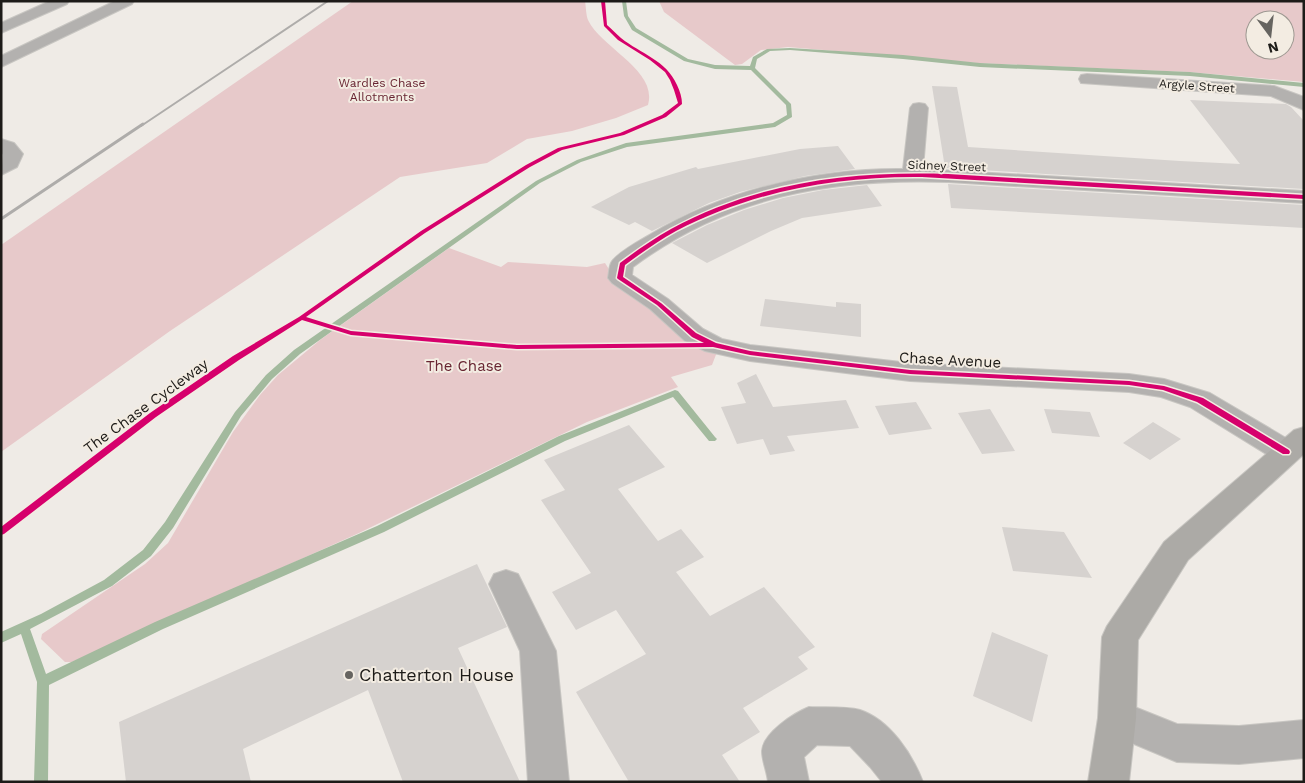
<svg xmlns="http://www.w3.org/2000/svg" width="1305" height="783" font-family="'Work Sans',sans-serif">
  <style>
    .green { fill: #e7c9ca; fill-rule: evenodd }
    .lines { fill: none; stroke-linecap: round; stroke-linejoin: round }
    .stream { fill: #a3ba9e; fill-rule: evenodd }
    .building { fill: #d6d2cf }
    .minor-casing { stroke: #c8c6c2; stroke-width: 2 }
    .major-casing { stroke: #c8c6c2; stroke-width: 2 }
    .minor { fill: #b3b1af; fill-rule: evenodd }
    .major { fill: #acaaa6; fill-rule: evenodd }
    .rail-far1 { stroke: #aeacaa; stroke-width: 2 }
    .rail { stroke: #aeacaa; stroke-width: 3 }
    .cycleway-casing { stroke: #f3ece2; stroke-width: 3 }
    .cycleway { fill: #d6006c; fill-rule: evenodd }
    .poi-dot { fill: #666460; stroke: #f3ece2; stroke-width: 2 }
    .labels { text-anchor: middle; stroke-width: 4; stroke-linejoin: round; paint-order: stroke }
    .far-park-label { font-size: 12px; fill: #682532; stroke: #f3ece2 }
    .far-street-label { font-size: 12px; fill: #1d1b18; stroke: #f3ece2 }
    .street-label { font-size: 15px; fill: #1d1b18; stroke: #f3ece2 }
    .park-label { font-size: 15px; fill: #682532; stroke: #f3ece2 }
    .near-poi-label { font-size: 18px; fill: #1d1b18; stroke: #f3ece2; text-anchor: start }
  </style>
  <rect width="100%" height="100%" fill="#efebe6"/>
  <path class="green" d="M353,1H585C586,7 586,15 588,20C601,48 658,70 648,105L616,118L572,131L527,139L487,163L400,177L170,331L1,452V245Z
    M659,1H1304V82L1189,72L977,63L788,47L761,50L742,64L735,65L664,12ZM1255,20H1285V50H1255Z
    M449,248L501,267L508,262L587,267L605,263L610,271L717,352L712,365L671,377L678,387L587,422L359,533L72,662H65L41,639L42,634L145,564L168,543L233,432L260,395L278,375L320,340Z"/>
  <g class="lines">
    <path class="stream" d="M622,1H626L628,16L636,28L688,59L715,65L750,66L753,57L767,49L790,48L903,55L980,63L1190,72L1304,83V87L1190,76L980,67L903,59L790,50L770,51L757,59L755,68L791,104L792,117L775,127L627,147L581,162L540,183L300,354L272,379L241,416L173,528L151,556L112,586L30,629L46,674L155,622L377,526L559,436L675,390L678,391L715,437L717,439L715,441H709L673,397L565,441L384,532L163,629L49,685L48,782H34L37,682L21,634L1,643V632L41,614L104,580L143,550L165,522L235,412L266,375L294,350L536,181L577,160L626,143L773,123L787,115L786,105L751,70L715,69L684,61L632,30L624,16Z"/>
  </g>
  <path class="building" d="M932,86L957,87L968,147L1180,161L1240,164L1190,100L1286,104L1291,107L1304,121V189L945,168Z
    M838,146L855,169L805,176L740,192L709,203L652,231L635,222L629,225L591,207L629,187L696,167L698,169L800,149Z
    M948,184L1304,205V228L951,208Z
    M867,185L882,206L802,218L771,231L707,263L672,243L707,225L744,210L783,198L823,190Z
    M765,299L836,307V302L861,304V337L760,326Z
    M756,374L773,407L846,400L859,428L787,436L795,451L770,455L763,439L737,444L721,407L746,403L737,383Z
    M916,402L932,429L889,435L875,406Z
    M990,409L1015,451L982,454L958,413Z
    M1044,409L1090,412L1100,437L1052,433Z
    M1153,422L1181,439L1150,460L1123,443Z
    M629,425L665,467L618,489L658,541L681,529L704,557L676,572L710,616L764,587L815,647L798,657L808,669L743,708L760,732L722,755L740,782H629L576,692L646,654L616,610L576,630L552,592L591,573L541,500L565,490L544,460Z
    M1002,527L1064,532L1092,578L1013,571Z
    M477,564L507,627L458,648L520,782H403L368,690L243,749L251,782H126L119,722Z
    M992,632L1048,655L1032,722L973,696Z"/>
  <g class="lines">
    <defs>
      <path id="minor" d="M50,1H69L67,4L1,33V23Z
        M115,1H134L132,4L1,67V56Z
        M1087,74L1274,86L1304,97V110L1271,96L1081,83L1079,79L1081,75Z
        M919,103L925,104L928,108L923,169L1304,191V203L948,182C832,178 728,196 633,267L632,275L668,299L703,329L722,339L750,345L910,363L1129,374L1164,379L1210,393L1296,444L1301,452L1296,460L1286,463L1276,460L1190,407L1161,397L1129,392L910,381L750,361L705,351L685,341L650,309L612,283L608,278C609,273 609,267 611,263C616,253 641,240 651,234C725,190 817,168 903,169L910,108L913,104Z
        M1,139L14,143L23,154L17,167L1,175L3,155L1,152Z
        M506,570L518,574L556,651L569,782H528L520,651L489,584L494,574Z
        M1117,700L1177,724L1239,726L1304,720V758L1239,764L1177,762L1103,731L1098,718L1103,705Z
        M809,707C825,708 845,706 860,710C890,720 912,754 923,782H882L870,767L850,746L817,745L804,757L809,782H768C767,772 762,761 762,751C763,733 794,713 809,707Z"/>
      <path id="major" d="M1304,427V454L1188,560L1138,640L1136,718L1129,782H1088L1098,718L1102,637L1107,626L1164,542L1294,430Z"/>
    </defs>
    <use href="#minor" class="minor-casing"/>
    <use href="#major" class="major-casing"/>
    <use href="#minor" class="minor"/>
    <use href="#major" class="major"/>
    <path class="rail-far1" d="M141,126L328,1"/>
    <path class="rail" d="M1,219L143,124"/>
    <defs>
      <path id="cycleway" d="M601,1H605L607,25C612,29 616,34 621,38C641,54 666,60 677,85C680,91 682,98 682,104L666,117L624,135L562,150L530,167L425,233L306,317L351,331L517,345L704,343L692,337L657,305L618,279L617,278L620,263C636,251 653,239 671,229C758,182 850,171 948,174L1304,195V199L922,177C836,176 753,191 676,231C658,241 641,253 625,265L623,277L661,303L696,333L716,343L750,351L910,370L1129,381L1164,386L1203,398L1289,450L1290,452L1289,454H1283L1197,402L1163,390L1129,385L910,374L750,355L713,347L517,349L351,335L302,320L239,360L156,417L4,534L1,535V527L150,413L233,356L299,317L421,231L526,165L558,148L620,133L662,115L678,103L674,90L670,80L665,72L650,60L618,40L604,26Z"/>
    </defs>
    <use href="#cycleway" class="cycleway-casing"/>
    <use href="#cycleway" class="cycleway"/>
  </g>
  <circle class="poi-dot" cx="349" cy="675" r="5"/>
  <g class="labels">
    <g class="far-park-label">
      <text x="382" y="87">Wardles Chase<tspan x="382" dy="14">Allotments</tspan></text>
    </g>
    <g class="far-street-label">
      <text transform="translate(1197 86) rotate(4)" y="4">Argyle Street</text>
      <text transform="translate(947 166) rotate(2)" y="4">Sidney Street</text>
    </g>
    <g class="street-label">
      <text transform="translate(950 360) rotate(3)" y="5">Chase Avenue</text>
      <text transform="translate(146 406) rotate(-36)" y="5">The Chase Cycleway</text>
    </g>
    <g class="park-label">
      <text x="464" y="371">The Chase</text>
    </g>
    <g class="near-poi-label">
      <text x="359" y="681">Chatterton House</text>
    </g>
  </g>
  <rect width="1305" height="783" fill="none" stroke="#1d1b18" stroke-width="5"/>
  <g transform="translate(1270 35) rotate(165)"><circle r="24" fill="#f3ece2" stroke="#9d9891"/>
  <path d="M0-4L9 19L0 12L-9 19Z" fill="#666460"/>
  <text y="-8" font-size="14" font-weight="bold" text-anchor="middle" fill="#1d1b18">N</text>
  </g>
</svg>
